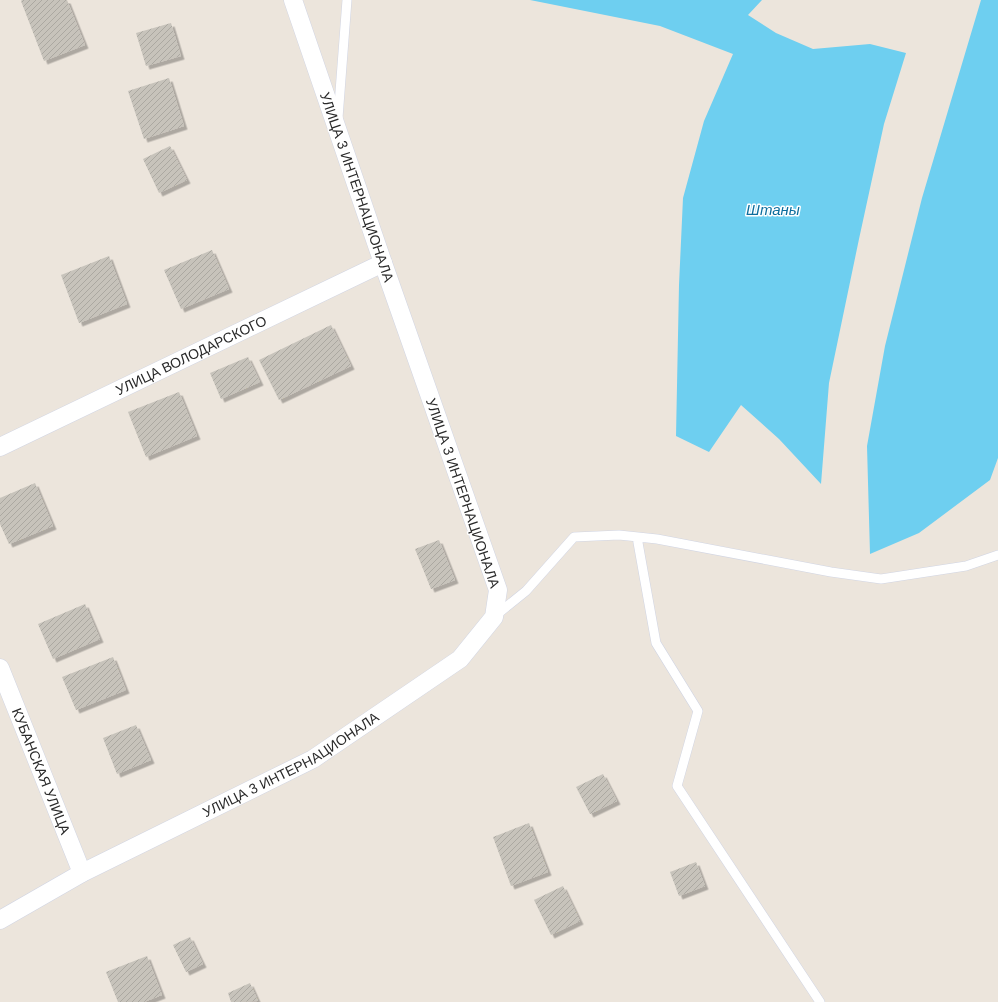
<svg xmlns="http://www.w3.org/2000/svg" width="998" height="1002" font-family="'DM Sans',sans-serif">
  <style>
    .water { fill: #6ecff0 }
    .building { fill: url(#building-hatch); filter: url(#shadow) }
    .lines { fill: none; stroke-linecap: round; stroke-linejoin: round }
    .lane-casing { stroke: #d1d5e3; stroke-width: 10 }
    .street-casing { stroke: #d1d5e3; stroke-width: 19 }
    .lane { stroke: #fff; stroke-width: 9 }
    .street { stroke: #fff; stroke-width: 18 }
    .labels { text-anchor: middle; stroke-width: 3; stroke-linejoin: round; paint-order: stroke }
    .street-label { font-size: 14px; fill: #2a2a2a; stroke: #fff }
    .water-label { font-size: 15px; font-style: italic; fill: #0c6d9d; stroke: #fff }
  </style>
  <defs>
    <pattern id="building-hatch" width="6" height="6" patternUnits="userSpaceOnUse"><rect width="6" height="6" fill="#c7c3bb"/><path d="M-1 1l2-2M0 6l6-6M5 7l2-2" fill="none" stroke="#aba8a1"/></pattern>
    <filter id="shadow"><feDropShadow dx="3.5" dy="3.5" stdDeviation="0" flood-color="#0004"/></filter>
  </defs>
  <rect width="100%" height="100%" fill="#ece5dc"/>
  <path class="water" d="M530,0H762L748,15L776,33L813,49L870,44L906,53L884,124L859,239L829,383L821,484L779,439L741,405L709,452L676,436L679,285L683,198L704,121L733,54L660,26Z
    M981,0H998V458L990,480L919,533L870,554L867,446L885,346L922,198Z"/>
  <path class="building" d="M22,0H67L85,45L44,61L21,1Z
    M171,23L181,56L146,66L136,33Z
    M169,78L184,126L144,139L128,91Z
    M170,146L187,180L159,193L143,159Z
    M212,250L229,289L181,309L164,270Z
    M109,256L127,304L79,323L61,275Z
    M331,325L351,366L279,400L259,360Z
    M248,357L260,382L221,399L210,373Z
    M179,392L197,436L146,457L128,412Z
    M35,483L53,526L9,544L0,524V498Z
    M439,540L455,580L431,589L415,549Z
    M85,604L100,639L53,659L38,624Z
    M113,657L126,690L76,710L62,677Z
    M136,725L151,760L117,774L103,738Z
    M603,774L617,801L590,814L576,787Z
    M529,823L548,872L511,886L493,837Z
    M696,862L705,886L679,896L670,872Z
    M563,886L580,921L551,935L534,900Z
    M190,937L203,964L186,972L173,945Z
    M147,956L162,995L144,1002H118L106,972Z
    M250,983L258,1001L231,1002L228,993Z"/>
  <g class="lines">
    <defs>
      <path id="lane" d="M338,118L347,0
        M637,537L656,643L698,711L677,786L820,1002
        M495,616L526,591L574,537L619,535L657,539L831,572L881,579L966,566L998,555"/>
      <g id="street">
        <path id="s1" d="M0,447L383,263"/>
        <path id="s2" d="M0,668L82,873"/>
        <path id="s3" d="M0,920L82,873L313,759L460,659L494,617L498,590L383,263L293,0"/>
      </g>
    </defs>
    <use href="#lane" class="lane-casing"/>
    <use href="#street" class="street-casing"/>
    <use href="#lane" class="lane"/>
    <use href="#street" class="street"/>
  </g>
  <g class="labels">
    <g class="street-label">
      <text transform="translate(357 187) rotate(71)" y="5">УЛИЦА 3 ИНТЕРНАЦИОНАЛА</text>
      <text dy="5" stroke="none"><textPath href="#s1" startOffset="212">УЛИЦА ВОЛОДАРСКОГО</textPath></text>
      <text transform="translate(463 493) rotate(71)" y="5">УЛИЦА 3 ИНТЕРНАЦИОНАЛА</text>
      <text dy="5" stroke="none"><textPath href="#s3" startOffset="330">УЛИЦА 3 ИНТЕРНАЦИОНАЛА</textPath></text>
      <text dy="5" stroke="none"><textPath href="#s2" startOffset="111">КУБАНСКАЯ УЛИЦА</textPath></text>
    </g>
    <g class="water-label">
      <text x="773" y="215">Штаны</text>
    </g>
  </g>
</svg>
